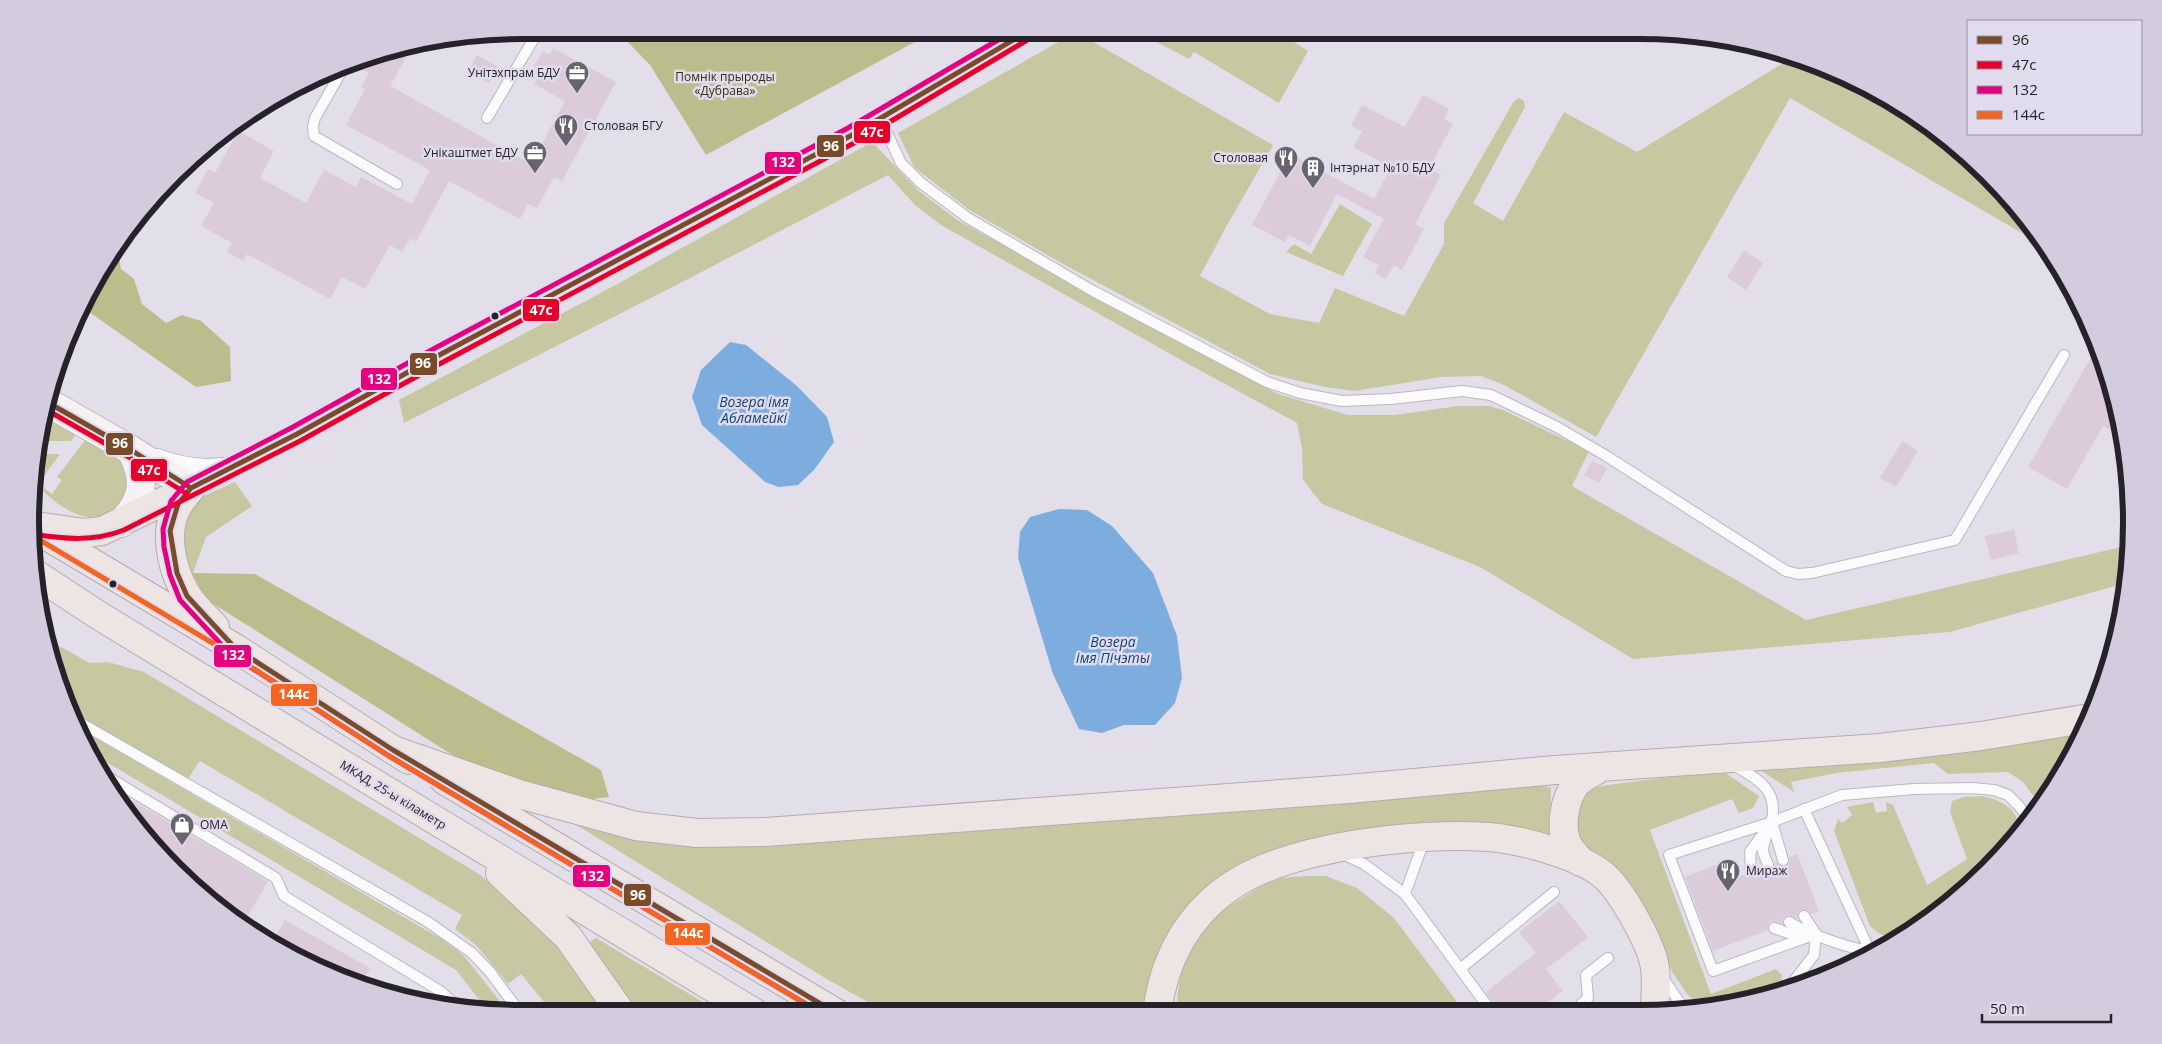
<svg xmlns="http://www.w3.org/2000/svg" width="2162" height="1044" font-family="'Open Sans',sans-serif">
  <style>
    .green { fill: #c7c8a1 }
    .forest { fill: #bcbd8c }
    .water { fill: #7cadde }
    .building { fill: #dbcbdb }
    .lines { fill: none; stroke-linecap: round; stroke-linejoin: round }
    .service-casing { stroke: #bab8c0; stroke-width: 12 }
    .minor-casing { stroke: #bab8c0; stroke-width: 22 }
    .secondary-casing { stroke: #bab8c0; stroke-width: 30 }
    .trunk-casing { stroke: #b7aaac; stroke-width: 30 }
    .service { stroke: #fbfafc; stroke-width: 10 }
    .minor { stroke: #fbfafc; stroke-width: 20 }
    .secondary { stroke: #f6f2f2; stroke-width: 28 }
    .trunk { stroke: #ede5e4; stroke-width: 28 }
    .bus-1-casing { stroke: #e1dbee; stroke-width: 9 }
    .bus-2-casing { stroke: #e1dbee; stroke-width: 9 }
    .bus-3-casing { stroke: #e1dbee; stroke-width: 9 }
    .bus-4-casing { stroke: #e1dbee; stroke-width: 9 }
    .bus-1 { stroke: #7a4b2a; stroke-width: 5 }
    .bus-2 { stroke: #e4002b; stroke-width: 5 }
    .bus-3 { stroke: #e5007d; stroke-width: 5 }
    .bus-4 { stroke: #f26522; stroke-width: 5 }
    .bus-dot { fill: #252229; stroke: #e1dbee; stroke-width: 2 }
    .labels { text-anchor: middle; stroke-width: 5; stroke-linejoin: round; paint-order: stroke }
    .poi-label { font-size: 12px; fill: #252229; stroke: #e1dbee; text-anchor: start }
    .park-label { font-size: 12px; fill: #313208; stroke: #e1dbee }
    .street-label { font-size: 12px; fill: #252229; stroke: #e1dbee }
    .water-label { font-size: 14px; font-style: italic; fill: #0f456f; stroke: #e1dbee }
    .rim { fill: none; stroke: #252229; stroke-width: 6 }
    .line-badge { stroke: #e1dbee; stroke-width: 2 }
    .badge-label { font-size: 14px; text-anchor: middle; font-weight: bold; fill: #fff }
  </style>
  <rect width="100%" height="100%" fill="#e2dfea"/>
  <path class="green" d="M1134,30H1275L1308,51L1279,103L1194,52L1189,59Z
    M1076,32L1273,145L1226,227L1200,276L1270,314L1319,323L1335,288L1404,316L1444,244V223L1514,101L1519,98L1524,101L1525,107L1473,203L1503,221L1564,112L1637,152L1793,57L1829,68L1905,114L1908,110L1914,113L1988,174L2049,249L1790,98L1596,437L1504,385L1481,376L1441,377L1355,391L1325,387L1270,374L1063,264L968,209L914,167L898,133Z
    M872,142L919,191L957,220L1278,394L1348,415H1395L1458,406H1489L1503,410L1589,451L1572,486L1806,620L2130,545L2126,583L1950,632L1633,659L1480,567L1322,504L1303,480L1302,448L1297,423L1190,365L941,225L915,205L888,175L659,294L404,423L399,400L610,288Z
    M1340,204L1372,224L1343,276L1286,252L1294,244L1311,254Z
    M43,413L78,432L71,441H38Z
    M86,439L122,462L132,476L127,506C119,509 110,516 102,517C75,522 48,498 32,479L36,454H60L38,484L52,494L62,480L57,477Z
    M235,482L252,506L206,537L193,573L204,598L178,551L187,512L204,496Z
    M45,634L57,645L90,663L108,662L144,672L479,874C529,913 574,958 606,1014H539L545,1003L521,974L508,984L477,946L455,929L462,915L200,761L188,779L68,710L56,680Z
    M75,726L443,940L464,956L509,1013L488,1011L456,970L88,751Z
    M2082,732L2040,805L2023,782L2008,772L1948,774L1934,763L1836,773L1791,782L1794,792L1760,770Z
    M1721,770L1759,796L1753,808L1739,813L1732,799L1650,830L1711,994L1776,969L1782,975L1781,983L1763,994L1711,1008L1697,1002L1688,995L1673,973L1644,908L1587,851L1579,837L1575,817L1583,793L1593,787Z
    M1526,785L1551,787L1550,837L1448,823L1407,824L1362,830L1208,894L1147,1012L887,1013L825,978L575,824L653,841Z
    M1982,796C2003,801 2020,809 2019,833L1976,875L1935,906L1939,912L1936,915L1894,939L1878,933L1870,926L1834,831L1838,819L1842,823L1852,815L1847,807L1873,802L1876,813L1887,811L1886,802L1893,805L1927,885L1967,859L1950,812L1952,801L1964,797Z
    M1326,876L1357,888L1394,918L1464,1011L1177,1012C1177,959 1196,924 1242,898C1251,892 1262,885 1272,881C1289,875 1309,876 1326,876Z
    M596,938L721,1013L633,1014L588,943Z
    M1848,957L1858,960L1828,977L1820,979Z"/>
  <path class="forest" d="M616,30H937L706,155L650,65Z
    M136,218L117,248L121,269L134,279L142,304L166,323L182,315L201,321L230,347L231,381L196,387L82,307L113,249Z
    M193,573L255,574L601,770L609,797L583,800L519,784L462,761L204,598Z"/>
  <path class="water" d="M730,342L746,345L797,386L827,417L834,442L814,470L798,485L779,487L765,482L702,425L692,397L701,370Z
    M1059,509L1087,510L1112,526L1153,573L1177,636L1182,678L1175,703L1155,725H1124L1102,733L1079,729L1053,674L1018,558L1020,532L1030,517Z"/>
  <path class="building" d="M414,43L390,86L531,164L565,101L534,84L541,70L534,66L543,51L550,55L553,48L616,82L562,181L554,177L537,208L528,204L520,219L449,181L416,242L410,238L402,252L390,245L365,289L342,277L330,299L247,254L243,261L227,252L232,243L201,226L214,203L195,193L208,169L215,173L238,131L274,151L260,178L306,203L324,170L356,187L361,177L412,204L430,170L346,125L365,89L361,87L369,73L362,69L370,55Z
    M477,55L498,67L489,83L468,72Z
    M1423,95L1449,109L1444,119L1453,124L1429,168L1441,175L1415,224L1424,229L1402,270L1394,265L1386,279L1375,273L1379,265L1363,257L1384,219L1337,194L1310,246L1289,235L1285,242L1252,225L1283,167L1289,170L1296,157L1374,199L1391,167L1353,147L1362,131L1351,126L1362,105L1405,127Z
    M1744,250L1763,263L1746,290L1727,277Z
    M2098,345L2123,426L2124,438L2103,426L2067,489L2028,467Z
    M1902,441L1918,451L1896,487L1880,478Z
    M1592,461L1607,468L1599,483L1584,475Z
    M2014,530L2019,553L1991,560L1985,536Z
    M111,788L268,881L242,926L174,870L132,821Z
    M1797,854L1819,911L1811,914L1807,910H1801L1798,913V919L1789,915L1786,916L1783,919V924L1772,921L1768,925V930L1713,951L1685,877L1726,861L1733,879L1745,874L1747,878L1752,879L1757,876L1758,869L1762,868L1766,872L1771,871L1776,862L1781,866H1785L1790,862L1789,857Z
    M1559,901L1588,937L1546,969L1563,991L1538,1010H1498L1486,992L1536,953L1519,932Z
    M285,920L370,968L360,985L333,976L271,943Z"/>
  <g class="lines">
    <defs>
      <path id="service" d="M345,65L315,118L313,126L314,136L397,184
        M487,118L539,30
        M880,118L901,163L921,183L968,218L1093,291L1267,382L1300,393L1342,401L1391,399L1462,391L1491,395L1557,427L1608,457L1786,571L1798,574L1812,573L1955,540L2064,355
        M72,718L428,922L472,953L490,972L521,1014
        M1733,765C1759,779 1780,791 1771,824C1769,831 1763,842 1763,850C1763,855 1767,861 1768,865
        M101,773L276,878L284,896L440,991
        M1804,809L1870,951
        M1772,822L1783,860
        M1343,854L1364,864L1405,894L1491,1011
        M1751,872L1750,852L1765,831
        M1405,894L1421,849L1428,840
        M1789,922C1804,932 1856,952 1873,950
        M1774,928L1791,934H1808
        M1816,934L1713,971L1669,855L1772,822L1842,795L1914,789L1972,788L1994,790L2008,795L2019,806L2028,819V824
        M1460,969L1554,892
        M1663,978L1682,1006L1689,1010
        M1789,987L1814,955L1816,934L1804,916
        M444,1006L440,991L460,1008
        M1575,1010L1588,998L1586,975L1608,958"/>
      <path id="minor" d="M157,459C179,467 199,471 222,468
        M191,488L297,434L428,361L852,135L1030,30"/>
      <path id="secondary" d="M47,402L131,450L191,488
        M121,523C145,499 146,479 131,450"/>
      <path id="trunk" d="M191,488C184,497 176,506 173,517C165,541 174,575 187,595C194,607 206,617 215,627
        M32,527L235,648L409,760
        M43,527L85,533L102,531L191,488
        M34,573L98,615L344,765L755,1013
        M393,750L519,794L636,826L697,833L766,832L1349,789L1555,770L1880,748L1981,736L2090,718
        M444,780L836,1013
        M1581,862C1578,857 1572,852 1569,847C1559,830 1564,799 1576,784C1582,777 1594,772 1602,767
        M500,873L568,937L622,1014
        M1157,1012C1164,960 1186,918 1228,888C1287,846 1417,832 1488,837C1519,839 1578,855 1602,874C1621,889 1652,945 1655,968C1657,982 1655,996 1655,1010"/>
    </defs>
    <use href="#service" class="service-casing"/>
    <use href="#minor" class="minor-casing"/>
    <use href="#secondary" class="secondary-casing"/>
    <use href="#trunk" class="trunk-casing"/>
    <use href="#service" class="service"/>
    <use href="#minor" class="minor"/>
    <use href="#secondary" class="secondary"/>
    <use href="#trunk" class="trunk"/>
    <defs>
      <path id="bus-1" d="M47,402L131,450L191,488
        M836,1013L393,750L235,648L187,596L177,573L170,531L178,504L191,488L297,434L428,361L852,135L1030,30"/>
      <path id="bus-2" d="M45,409L127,456L187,494
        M32,534C65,539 93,542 124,530L300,441L432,368L856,142L1034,36"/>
      <path id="bus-3" d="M821,1013L389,756L230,654L180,600L170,575L164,547L163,529L171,501L187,482L293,427L424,354L848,128L1015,30"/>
      <path id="bus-4" d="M33,536L231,654L389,756L821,1013"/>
    </defs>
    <use href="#bus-1" class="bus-1-casing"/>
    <use href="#bus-2" class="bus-2-casing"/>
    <use href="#bus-3" class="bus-3-casing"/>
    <use href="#bus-4" class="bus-4-casing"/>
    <use href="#bus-1" class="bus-1"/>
    <use href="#bus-2" class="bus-2"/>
    <use href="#bus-3" class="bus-3"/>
    <use href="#bus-4" class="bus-4"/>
  </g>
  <defs>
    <symbol id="office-pin" viewBox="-11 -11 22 30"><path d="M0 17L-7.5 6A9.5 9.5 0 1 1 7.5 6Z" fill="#67646d" stroke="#e1dbee"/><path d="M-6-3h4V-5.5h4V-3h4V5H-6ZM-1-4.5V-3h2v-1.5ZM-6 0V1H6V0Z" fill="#fff"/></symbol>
    <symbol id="restaurant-pin" viewBox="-11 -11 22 30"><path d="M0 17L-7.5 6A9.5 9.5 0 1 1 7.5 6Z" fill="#67646d" stroke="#e1dbee"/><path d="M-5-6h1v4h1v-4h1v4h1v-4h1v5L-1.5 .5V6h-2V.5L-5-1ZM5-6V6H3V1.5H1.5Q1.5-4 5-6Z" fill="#fff"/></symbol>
    <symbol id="building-pin" viewBox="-11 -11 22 30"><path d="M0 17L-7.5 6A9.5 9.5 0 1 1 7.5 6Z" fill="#67646d" stroke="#e1dbee"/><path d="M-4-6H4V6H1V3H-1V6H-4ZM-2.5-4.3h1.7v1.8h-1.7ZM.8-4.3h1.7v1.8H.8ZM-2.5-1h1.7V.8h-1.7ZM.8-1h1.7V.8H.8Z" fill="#fff"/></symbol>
    <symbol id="shop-pin" viewBox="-11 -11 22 30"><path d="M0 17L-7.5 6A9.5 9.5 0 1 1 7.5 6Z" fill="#67646d" stroke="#e1dbee"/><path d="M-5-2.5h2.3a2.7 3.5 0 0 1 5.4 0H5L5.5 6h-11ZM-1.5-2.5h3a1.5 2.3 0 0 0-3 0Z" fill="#fff"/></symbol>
  </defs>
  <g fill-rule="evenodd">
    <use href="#office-pin" x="563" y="59" width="28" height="38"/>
    <use href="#restaurant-pin" x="552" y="112" width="28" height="38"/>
    <use href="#office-pin" x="521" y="139" width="28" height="38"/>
    <use href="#restaurant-pin" x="1272" y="144" width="28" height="38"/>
    <use href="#building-pin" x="1299" y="154" width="28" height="38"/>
    <use href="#shop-pin" x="168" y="811" width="28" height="38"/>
    <use href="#restaurant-pin" x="1714" y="857" width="28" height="38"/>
  </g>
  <g class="bus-dot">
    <circle cx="495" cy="316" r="4.5"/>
    <circle cx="113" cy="584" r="4.5"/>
  </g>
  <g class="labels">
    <g class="poi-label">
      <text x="560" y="77" text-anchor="end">Унітэхпрам БДУ</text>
      <text x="584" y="130">Столовая БГУ</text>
      <text x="518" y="157" text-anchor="end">Унікаштмет БДУ</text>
      <text x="1268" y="162" text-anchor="end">Столовая</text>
      <text x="1330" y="172">Інтэрнат №10 БДУ</text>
      <text x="200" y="829">ОМА</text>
      <text x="1746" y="875">Мираж</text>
    </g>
    <g class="park-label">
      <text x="725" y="81">Помнік прыроды<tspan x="725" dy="14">«Дубрава»</tspan></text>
    </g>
    <g class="street-label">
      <text transform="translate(393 795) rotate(31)" y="4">МКАД, 25-ы кіламетр</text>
    </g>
    <g class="water-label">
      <text x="754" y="407">Возера імя<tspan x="754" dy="16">Абламейкі</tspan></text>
      <text x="1113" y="647">Возера<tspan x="1113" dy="16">імя Пічэты</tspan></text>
    </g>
  </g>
  <path d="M0 0H2162V1044H0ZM522 39H1640A483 483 0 0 1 2123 522V522A483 483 0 0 1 1640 1005H522A483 483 0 0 1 39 522V522A483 483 0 0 1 522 39Z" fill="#d2ccde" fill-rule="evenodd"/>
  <path class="rim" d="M522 39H1640A483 483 0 0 1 2123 522V522A483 483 0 0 1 1640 1005H522A483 483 0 0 1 39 522V522A483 483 0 0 1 522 39Z"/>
  <g class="line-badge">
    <rect x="853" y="120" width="38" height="24" rx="5" fill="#e4002b"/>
    <rect x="816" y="134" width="29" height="24" rx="5" fill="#7a4b2a"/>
    <rect x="764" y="151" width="38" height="24" rx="5" fill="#e5007d"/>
    <rect x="522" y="298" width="38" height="24" rx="5" fill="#e4002b"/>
    <rect x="409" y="352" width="29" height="24" rx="5" fill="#7a4b2a"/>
    <rect x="360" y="367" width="38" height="24" rx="5" fill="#e5007d"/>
    <rect x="105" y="432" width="29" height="24" rx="5" fill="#7a4b2a"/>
    <rect x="130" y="458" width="38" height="24" rx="5" fill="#e4002b"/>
    <rect x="213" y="644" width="39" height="24" rx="5" fill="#e5007d"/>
    <rect x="270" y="683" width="48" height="24" rx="5" fill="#f26522"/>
    <rect x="572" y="864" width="39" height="24" rx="5" fill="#e5007d"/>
    <rect x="623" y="883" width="29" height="24" rx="5" fill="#7a4b2a"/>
    <rect x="664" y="922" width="47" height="24" rx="5" fill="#f26522"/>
  </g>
  <g class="badge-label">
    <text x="872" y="137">47с</text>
    <text x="831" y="151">96</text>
    <text x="783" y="167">132</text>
    <text x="541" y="315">47с</text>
    <text x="423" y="368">96</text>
    <text x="379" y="384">132</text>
    <text x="120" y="448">96</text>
    <text x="149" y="475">47с</text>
    <text x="233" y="660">132</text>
    <text x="294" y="699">144с</text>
    <text x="592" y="881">132</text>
    <text x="638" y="900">96</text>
    <text x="688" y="938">144с</text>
  </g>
  <rect x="1967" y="20" width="175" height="115" fill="#e1dbee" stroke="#96919f"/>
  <rect x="1977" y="36" width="25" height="8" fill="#7a4b2a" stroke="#96919f"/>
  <text x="2012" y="45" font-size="15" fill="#252229">96</text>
  <rect x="1977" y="61" width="25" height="8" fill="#e4002b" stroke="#96919f"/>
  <text x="2012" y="70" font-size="15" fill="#252229">47с</text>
  <rect x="1977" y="86" width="25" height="8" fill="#e5007d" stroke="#96919f"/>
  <text x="2012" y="95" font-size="15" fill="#252229">132</text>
  <rect x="1977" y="111" width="25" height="8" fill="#f26522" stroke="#96919f"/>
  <text x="2012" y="120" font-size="15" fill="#252229">144с</text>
  <path d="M1982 1014v8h129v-8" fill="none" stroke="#252229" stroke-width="2.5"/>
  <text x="1990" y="1014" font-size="15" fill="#252229" stroke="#e1dbee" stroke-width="4" paint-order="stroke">50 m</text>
</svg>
